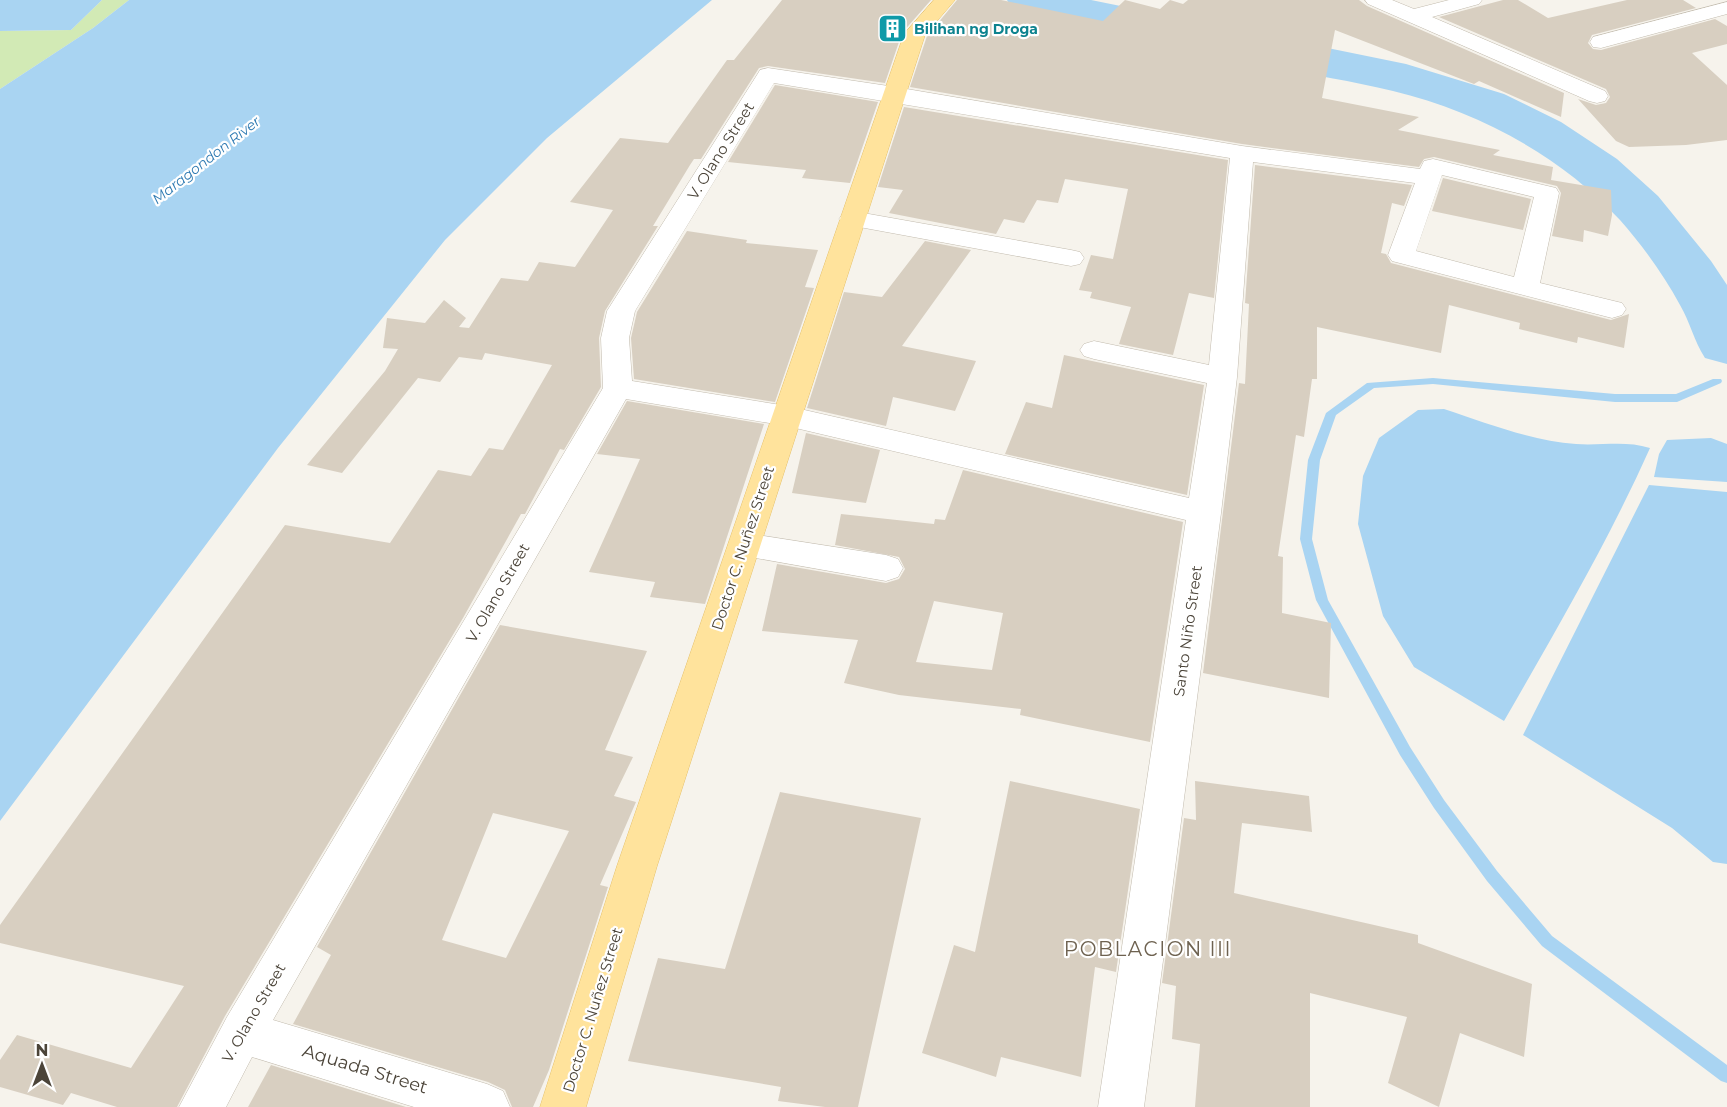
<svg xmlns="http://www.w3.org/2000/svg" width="1727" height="1107" font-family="Montserrat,sans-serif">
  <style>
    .green { fill: #d2eab5 }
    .water { fill: #a9d4f2 }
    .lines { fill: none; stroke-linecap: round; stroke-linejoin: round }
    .stream { fill: #a9d4f2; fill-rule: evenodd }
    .river { fill: #a9d4f2; fill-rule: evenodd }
    .building { fill: #d8cfc1; fill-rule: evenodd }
    .minor-casing { stroke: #c2bbae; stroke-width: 1 }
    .major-casing { stroke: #e6c16a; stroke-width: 1 }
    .minor { fill: #fff; fill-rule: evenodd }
    .major { fill: #ffe39c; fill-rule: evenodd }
    .labels { text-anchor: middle; stroke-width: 4.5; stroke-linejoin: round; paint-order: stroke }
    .far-culture-label { font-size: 14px; font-weight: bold; fill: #0d838f; stroke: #fff; text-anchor: start }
    .far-water-label { font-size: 14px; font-style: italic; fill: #2e7ab2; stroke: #fff }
    .street-label { font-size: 15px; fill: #4b4439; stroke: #fff }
    .near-street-label { font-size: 18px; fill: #4b4439; stroke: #fff }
    .near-neighbourhood-label { font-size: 20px; letter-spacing: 1.5px; fill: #6e6250; stroke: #fff }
  </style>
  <rect width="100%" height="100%" fill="#f6f3ec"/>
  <path class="green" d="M102,0H129L93,28L0,89V31L71,30Z"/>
  <path class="water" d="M0,0H102L71,30L0,31Z
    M129,0H712L547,138L445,240L278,448L0,821V89L93,28Z
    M1444,409C1486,423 1532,441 1576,444C1601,446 1625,440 1650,448C1608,542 1555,632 1504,721L1414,667L1383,616L1358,524L1363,476L1379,438L1418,410Z
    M1711,438L1727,444V482L1654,477L1659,454L1667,440Z
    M1649,485L1727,492V864L1713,862L1672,828L1523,735Z"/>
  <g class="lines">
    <path class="stream" d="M1433,378L1615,394H1676L1713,379H1721L1722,381L1721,383L1677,402H1615L1433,384L1374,388L1336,415L1320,460L1312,539L1328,600L1410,747L1444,800L1497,871L1552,936L1727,1065V1083L1721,1081L1542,946L1487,881L1434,808L1400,755L1316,600L1300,539L1308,460L1326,413L1367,383Z"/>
    <path class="river" d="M1007,0H1091L1406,64L1504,94L1561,122L1617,159L1658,196L1711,261L1727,285V364L1705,358C1694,341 1690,322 1680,305C1664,275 1642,245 1620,220C1561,156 1477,111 1393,91C1343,79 1292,72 1242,61C1171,46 1100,29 1029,13L1013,10Z"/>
  </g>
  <path class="building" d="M782,0H931L902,33L885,83L768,66L759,68L701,159H694L690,165L653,226H658L605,311L599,338L601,387L564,450L560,449L525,514H521L463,618L225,1016L177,1107H117L71,1093L63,1105L0,1087V1060L17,1035L131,1068L184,986L0,943V925L285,525L390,543L438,470L471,476L489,448L503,450L552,365L485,353L482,360L459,357L440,382L418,378L342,473L307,465L385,371L398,349L383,348L387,318L425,323L444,300L466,318L459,327L469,328L501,278L528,281L539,262L575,267L613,210L570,202L620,138L668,143L727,60H734Z
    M957,0H1001L1103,21L1125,0L1160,9L1170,0L1183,4L1188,0H1359L1367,6L1564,93L1561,117L1479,81L1474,84L1335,30L1322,98L1419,117L1398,130L1500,150L1493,155L1553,167L1551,180L1611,190L1612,215L1608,236L1584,230L1583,242L1552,236L1561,193L1557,186L1434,157L1424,159L1419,167L1242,144L910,87L927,36Z
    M1503,0H1518L1548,18L1627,0H1683L1696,8L1592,35L1588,43L1593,49L1601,50L1715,19L1727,26V44L1692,53L1727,85V140L1686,145L1629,147L1616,141L1578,99L1596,105L1606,103L1610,97L1606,89L1439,17Z
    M775,85L878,102L850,183L802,178L806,170L728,162Z
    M904,107L1228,160L1214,298L1189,293L1173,355L1119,344L1131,307L1090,298L1092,292L1079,290L1091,255L1113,259L1128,189L1065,179L1058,203L1037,200L1024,223L1004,219L996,234L889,213L903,190L878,187Z
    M1255,165L1412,185L1404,206L1392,203L1381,253L1386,254L1391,263L1611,320L1629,314L1624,348L1578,337L1577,343L1519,329L1520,323L1449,305L1441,353L1317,327V379H1312L1304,437L1296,435L1278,556L1283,557L1282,613L1331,623L1329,698L1203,673L1239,383L1245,384L1249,304L1245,303Z
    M1443,178L1531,199L1523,230L1432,211Z
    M687,231L747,240L746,243L818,250L805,287L814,288L775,402L634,379L631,338L637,312Z
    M925,241L971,250L902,346L976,361L955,411L893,397L886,426L807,408L844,292L882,297Z
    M1064,355L1204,385L1187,495L1005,454L1026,402L1052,408Z
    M627,401L764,424L705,604L650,597L655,582L589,572L640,459L597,454Z
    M806,433L880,450L866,503L792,493Z
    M963,470L1183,522L1150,742L1020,715L1021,709L899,695L844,683L858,640L762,631L777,564L886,583L899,579L905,569L899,557L835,545L841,514L934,524L935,519L945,520ZM934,601L1003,613L992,670L916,662Z
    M500,625L647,651L605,750L633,757L614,796L636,802L600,885L608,887L549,1070L533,1107H512L505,1090L488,1082L293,1024L331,955L317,947ZM493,813L569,831L506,958L442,940Z
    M1010,781L1140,809L1116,972L1095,967L1081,1077L1001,1057L996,1077L922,1053L954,945L975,952Z
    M1195,781L1309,796L1312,832L1242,823L1234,893L1418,935V943L1532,984L1524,1057L1460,1033L1439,1107L1388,1083L1407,1017L1310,993V1107H1195L1200,1044L1172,1039L1176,986L1162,983L1184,818L1196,820Z
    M780,792L921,818L858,1107H825L778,1101L781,1087L628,1061L658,958L725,969Z
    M271,1065L406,1107H248Z"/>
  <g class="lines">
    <defs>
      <path id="minor" d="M1365,0H1392L1414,9L1449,0H1482L1479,4L1432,17L1605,91L1608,96L1605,101L1597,103L1589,101L1368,4Z
        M1727,2V14L1601,48L1593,47L1590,42L1593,37Z
        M768,68L895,87L1242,146L1420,169L1424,161L1433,159L1556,188L1559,193L1540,283L1622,303L1626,309L1622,315L1612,318L1392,261L1388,255L1415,183L1253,162L1237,377L1221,513L1144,1107H1098L1186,520L787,426L626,399L273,1020L487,1084L503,1091L510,1107H414L252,1057L226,1107H179L227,1017L603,388L601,338L607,311L757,75L760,70ZM774,83L1230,158L1209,365L1094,341L1084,344L1080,350L1084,356L1094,359L1207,383L1189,498L787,406L632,381L629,338L635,311ZM1442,175L1534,197L1514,277L1416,251Z
        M852,211L1071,250L1080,252L1084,258L1080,264L1071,266L843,224L839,219L843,214Z
        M745,533L886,555L898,559L903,568L898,577L886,581L733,554L729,545L733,536Z"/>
      <path id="major" d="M934,0H955L925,35L657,866L586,1107H540L617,866L904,34Z"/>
    </defs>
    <use href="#minor" class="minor-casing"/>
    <use href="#major" class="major-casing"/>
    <use href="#minor" class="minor"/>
    <use href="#major" class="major"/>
  </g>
  <defs>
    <symbol id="building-square" viewBox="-11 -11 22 22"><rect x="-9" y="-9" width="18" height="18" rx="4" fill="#0f9aa8" stroke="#fff"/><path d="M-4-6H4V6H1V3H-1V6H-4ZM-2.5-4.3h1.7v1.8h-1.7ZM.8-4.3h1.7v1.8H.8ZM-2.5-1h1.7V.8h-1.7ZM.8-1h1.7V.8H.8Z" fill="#fff"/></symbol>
  </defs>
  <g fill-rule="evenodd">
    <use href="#building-square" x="876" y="12" width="33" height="33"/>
  </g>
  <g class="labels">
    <g class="far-culture-label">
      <text x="914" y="34">Bilihan ng Droga</text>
    </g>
    <g class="far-water-label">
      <text transform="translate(206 160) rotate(-38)" y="5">Maragondon River</text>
    </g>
    <g class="street-label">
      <text transform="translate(721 151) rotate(-58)" y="5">V. Olano Street</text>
      <text transform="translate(743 548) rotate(-72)" y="5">Doctor C. Nuñez Street</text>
      <text transform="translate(498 593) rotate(-60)" y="5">V. Olano Street</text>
      <text transform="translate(1188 631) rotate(-82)" y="5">Santo Niño Street</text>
      <text transform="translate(593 1010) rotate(-73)" y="5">Doctor C. Nuñez Street</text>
      <text transform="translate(254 1013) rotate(-60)" y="5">V. Olano Street</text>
    </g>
    <g class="near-street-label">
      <text transform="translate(365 1069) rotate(17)" y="6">Aquada Street</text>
    </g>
    <g class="near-neighbourhood-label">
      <text x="1148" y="956">POBLACION III</text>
    </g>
  </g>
  <g transform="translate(42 1065)" stroke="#ffffff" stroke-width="4.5" paint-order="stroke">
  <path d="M0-4.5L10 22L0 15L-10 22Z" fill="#4b4439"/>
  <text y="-9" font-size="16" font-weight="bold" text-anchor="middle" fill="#4b4439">N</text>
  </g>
</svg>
